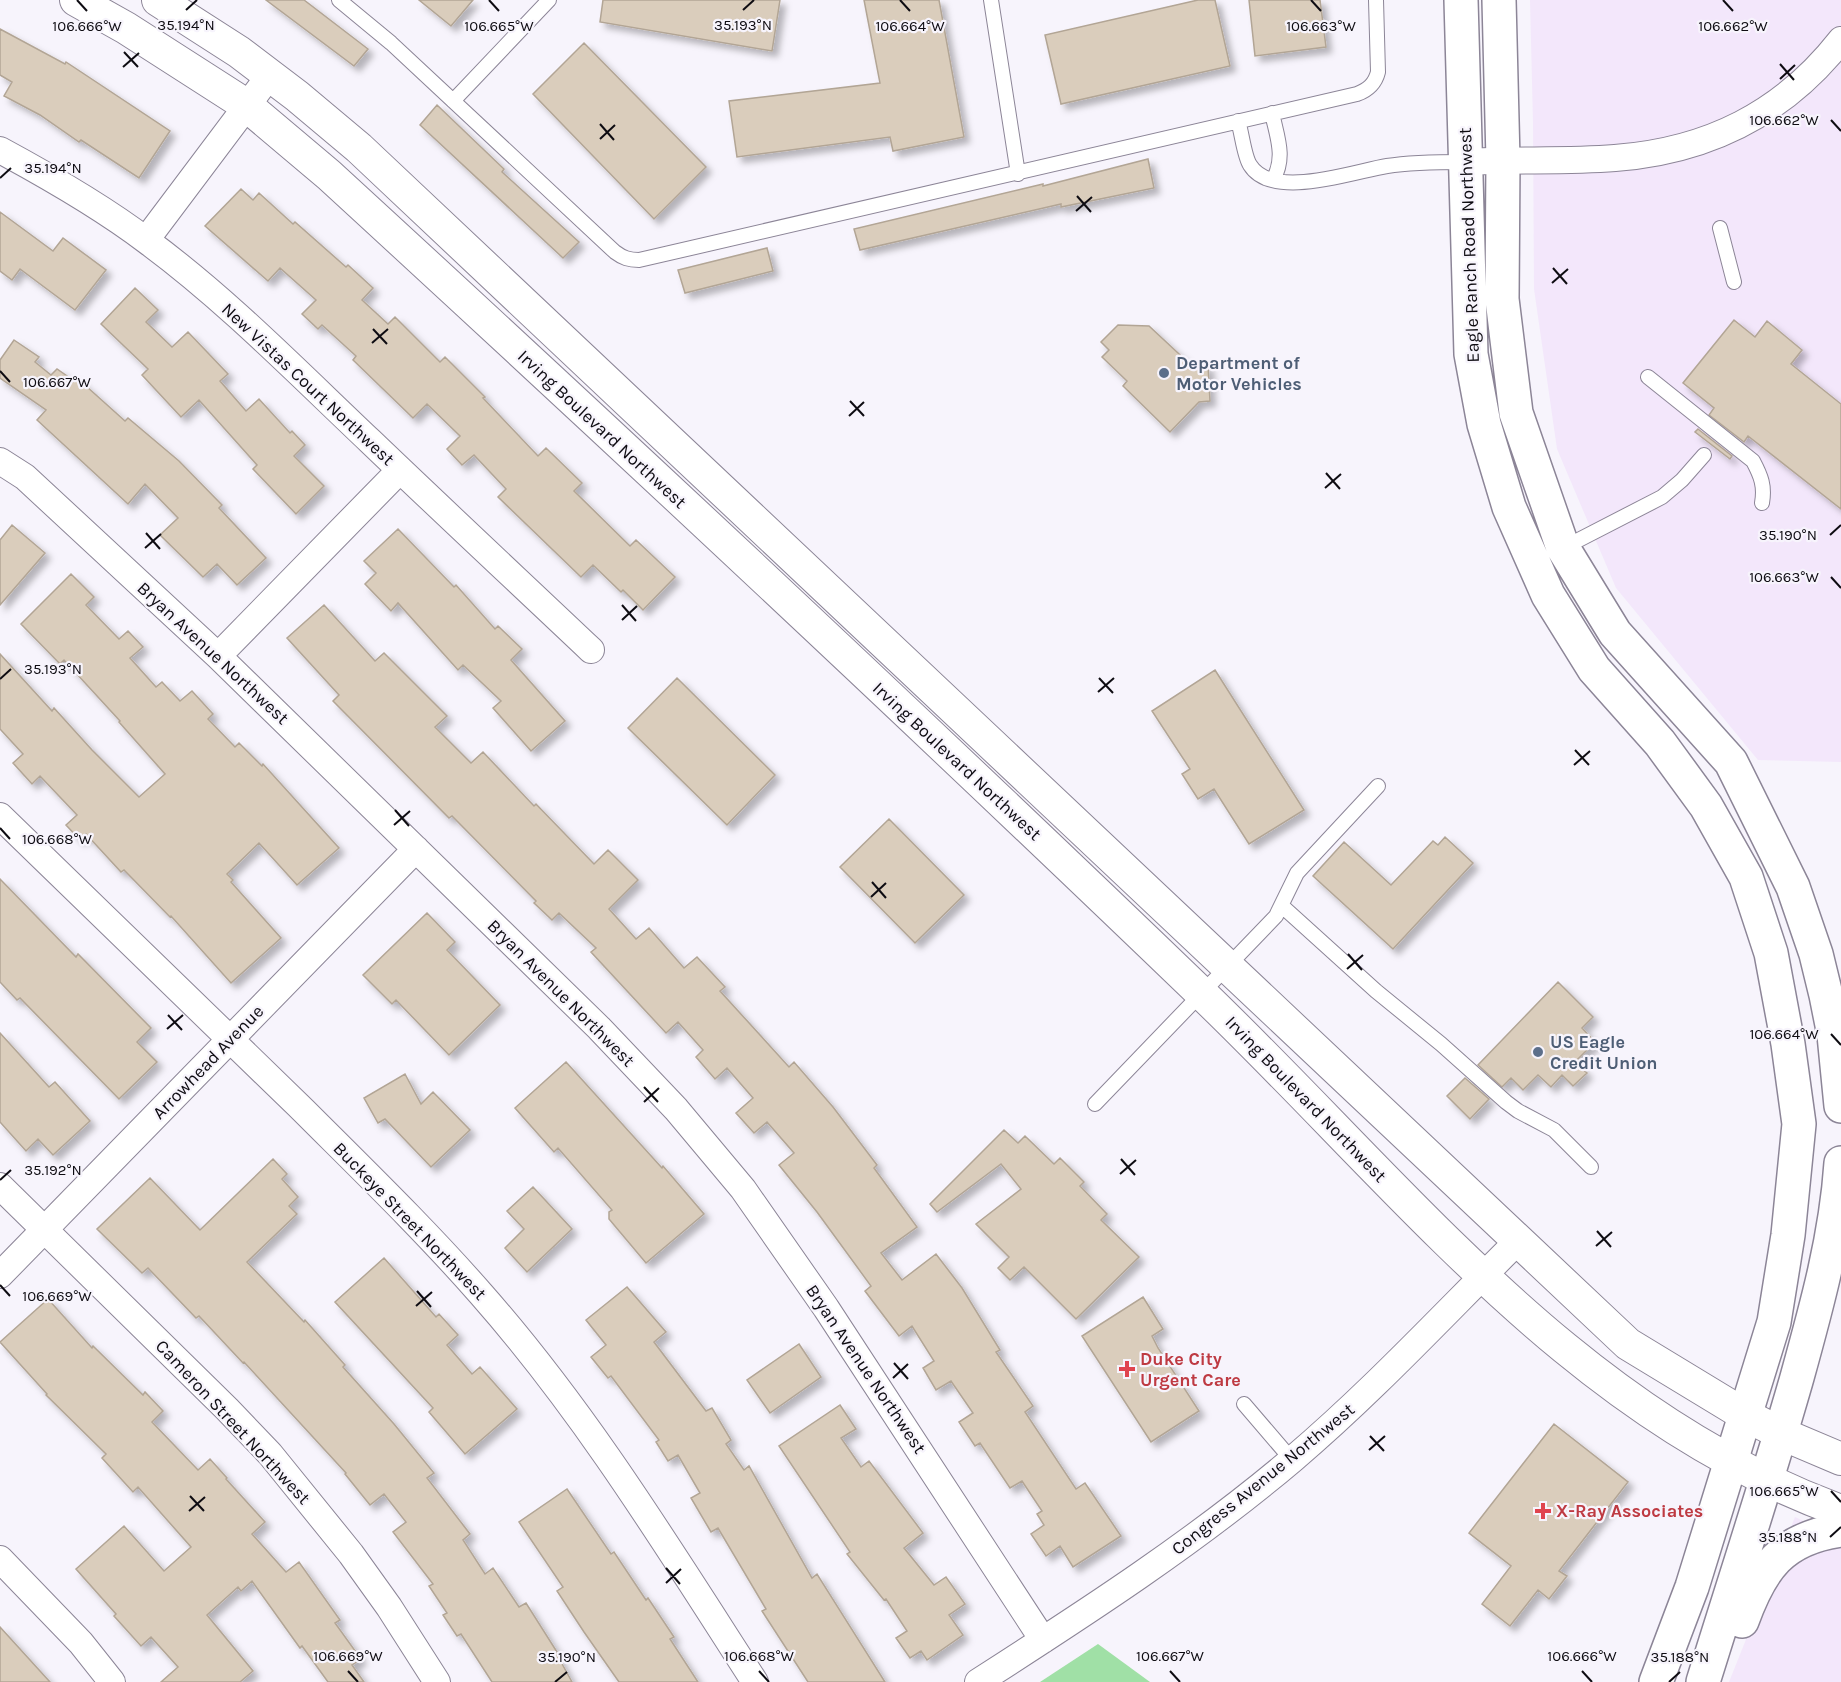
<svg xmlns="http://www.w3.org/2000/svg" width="1841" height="1682" font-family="Karla,sans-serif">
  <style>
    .commercial { fill: #f3e7fb }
    .green { fill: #a0e0a6 }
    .building { fill: #dacdbc; stroke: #b2a595; stroke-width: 1.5; filter: url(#shadow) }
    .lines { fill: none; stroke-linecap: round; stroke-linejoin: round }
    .service-casing { stroke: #8c8597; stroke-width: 16 }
    .minor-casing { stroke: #8c8597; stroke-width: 28 }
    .tertiary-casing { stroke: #8c8597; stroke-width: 34 }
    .secondary-casing { stroke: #8c8597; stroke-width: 36 }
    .service { stroke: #fff; stroke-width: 14 }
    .minor { stroke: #fff; stroke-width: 26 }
    .tertiary { stroke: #fff; stroke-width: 32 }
    .secondary { stroke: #fff; stroke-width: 33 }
    .ticks { fill: none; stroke: #0e0c12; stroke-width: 2 }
    .service-dot { fill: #5c6f8a; stroke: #f7f4fc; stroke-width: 2 }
    .health-dot { fill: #e0444e; stroke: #f7f4fc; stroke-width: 2 }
    .labels { text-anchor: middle; stroke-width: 4.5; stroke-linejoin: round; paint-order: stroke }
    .street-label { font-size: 18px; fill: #0e0c12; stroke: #f7f4fc }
    .service-label { font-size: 18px; font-weight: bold; fill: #4e5e75; stroke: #f7f4fc; text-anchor: start }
    .health-label { font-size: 18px; font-weight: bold; fill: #be3a42; stroke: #f7f4fc; text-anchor: start }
    .ticks-label { font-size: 15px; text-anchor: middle; fill: #0e0c12; stroke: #f7f4fc; stroke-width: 4.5; stroke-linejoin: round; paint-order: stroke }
  </style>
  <defs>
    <filter id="shadow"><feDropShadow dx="5.5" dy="5.5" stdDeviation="3" flood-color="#0004"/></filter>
  </defs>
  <rect width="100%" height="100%" fill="#f7f4fc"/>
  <path class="commercial" d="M1530,0H1841V762L1758,760L1616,588L1557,449L1534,289L1533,123Z
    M1795,1517L1841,1539V1682H1729Z"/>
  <path class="green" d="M1098,1644L1150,1682H1040Z"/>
  <path class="building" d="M266,0H304L368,49L354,66Z
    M419,0H473L451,26Z
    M603,0H780L772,51L600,22Z
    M864,0H939L964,137L893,151L890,137L737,157L729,101L880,83Z
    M1198,0H1215L1230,66L1061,104L1045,35Z
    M1249,0H1320L1326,47L1255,56Z
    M0,29L65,64L66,62L170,131L139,178L81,140L79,142L40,115L4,96L12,82L0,75Z
    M584,43L706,167L654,219L533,94Z
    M437,105L504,169L502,172L579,242L563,258L420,125Z
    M1148,159L1154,188L1061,207V204L860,250L854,229L1043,184V186Z
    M241,189L253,200L259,193L293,224L295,222L346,267L348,265L373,288L362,300L388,324L395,317L440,362L445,357L485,397L483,398L538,456L546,448L582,483L574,491L630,546L636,540L675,577L643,610L623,590L621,592L593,565L581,577L498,497L506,489L474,455L462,465L447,449L460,436L427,404L413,418L353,360L356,356L322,325L318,329L302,314L316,300L280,268L268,281L205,226Z
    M0,212L53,251L63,238L106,270L75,310L20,269L12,280L0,271Z
    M767,248L773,271L685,293L678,270Z
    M135,288L158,310L146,322L172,347L188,332L228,374L220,381L246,411L259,399L290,433L292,431L305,445L294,456L324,486L296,514L253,469L257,465L199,400L181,417L142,375L148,369L101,324Z
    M1734,320L1755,337L1767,321L1802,350L1791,364L1841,404V509L1748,436L1744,442L1709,415L1714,408L1683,383Z
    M1118,325L1149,326L1192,366L1208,365L1210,401L1199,402L1170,432L1123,386L1127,381L1102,357L1109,350L1101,342Z
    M14,340L39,357L35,362L51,375L57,369L73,380L76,377L125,421L128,418L179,461L222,505L219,508L266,558L237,585L217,564L203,577L160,535L178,518L145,484L128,504L37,420L46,410L0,378V360Z
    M1698,429L1732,456L1730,459L1695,432Z
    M12,525L45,553L0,605V540Z
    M398,529L454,587L456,585L495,629L498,626L522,649L511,660L565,721L531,751L493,708L501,701L463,665L458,670L398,603L391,611L365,584L376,573L364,561Z
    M71,574L94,597L86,605L119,639L128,631L143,647L130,658L156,687L162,682L180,701L192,691L213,714L208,719L235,747L239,743L262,766L263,764L339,848L297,885L259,843L227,874L233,880L231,882L281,938L231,983L171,916L170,917L124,870L121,872L86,834L80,840L66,825L77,815L40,776L32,784L13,763L23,754L0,729V654L52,711L54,708L92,750L139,797L165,774L119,722L120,721L64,660L60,664L21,624Z
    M324,605L375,661L384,653L447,716L435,727L471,763L483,752L534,806L536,804L594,864L608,850L638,880L609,909L636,939L649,928L684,968L697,957L725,987L720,991L789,1067L794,1062L833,1107L877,1165L874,1168L917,1227L881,1253L902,1280L936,1254L962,1288L1000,1350L996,1352L1033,1406L1025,1412L1076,1489L1085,1483L1121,1536L1073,1567L1060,1546L1046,1556L1031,1534L1044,1525L1037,1514L1042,1511L1022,1481L1010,1488L980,1443L975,1446L959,1422L973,1413L951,1381L936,1390L923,1368L934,1361L912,1326L899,1336L865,1291L871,1286L817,1212L779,1165L794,1153L767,1122L754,1133L736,1113L753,1098L727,1068L715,1079L696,1057L703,1050L678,1022L666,1033L591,952L596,948L559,913L552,920L534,903L536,901L452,816L449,818L333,701L339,695L287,638Z
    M1215,670L1304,810L1249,844L1214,789L1198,799L1182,774L1190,769L1152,711Z
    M677,678L775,775L727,825L628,728Z
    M889,819L964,895L915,943L840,867Z
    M1445,837L1473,863L1393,949L1313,876L1344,842L1391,885L1433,841L1438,845Z
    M0,879L76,957L78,954L151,1028L137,1042L157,1062L119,1099L20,998L17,1000L0,982Z
    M427,913L455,942L447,950L500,1005L449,1055L396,1000L392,1004L363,975Z
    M1558,982L1593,1017L1582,1028L1595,1042L1575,1062L1587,1073L1573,1086L1562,1075L1551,1087L1538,1075L1523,1090L1511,1078L1502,1087L1478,1065Z
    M0,1033L49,1087L55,1082L90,1121L53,1155L38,1139L26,1151L0,1122Z
    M566,1062L662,1168L663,1166L704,1214L646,1263L609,1219V1212L612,1210L558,1148L554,1152L515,1108Z
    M405,1074L421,1104L433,1092L470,1130L431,1167L385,1119L378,1123L364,1098Z
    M1465,1078L1489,1099L1470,1119L1447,1096Z
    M1004,1130L1018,1143L1025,1136L1054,1164L1060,1158L1084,1182L1080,1186L1107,1214L1101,1220L1139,1257L1076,1319L1024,1267L1010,1280L998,1268L1009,1257L976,1224L1021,1189L1001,1164L937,1212L930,1204Z
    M273,1159L287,1174L282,1179L298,1197L289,1206L297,1214L247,1262L304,1322L305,1320L345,1365L343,1367L394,1424L434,1473L427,1478L470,1534L463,1540L485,1574L493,1568L519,1607L526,1603L557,1652L556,1653L572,1682H492L461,1634L457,1636L443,1615L447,1613L429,1586L433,1584L393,1532L406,1522L384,1494L370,1505L345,1474L346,1473L244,1362L243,1363L199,1316L196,1318L148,1268L142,1273L97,1229L150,1178L200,1230Z
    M533,1187L572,1229L527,1272L505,1248L524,1229L507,1211Z
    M384,1258L436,1317L439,1314L458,1335L447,1345L472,1374L480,1367L517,1409L465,1454L429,1412L433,1408L335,1302Z
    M627,1287L666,1332L654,1342L706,1411L712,1408L731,1440L726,1444L744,1470L749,1466L812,1578L817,1574L885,1682H808L762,1611L766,1609L718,1528L711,1532L691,1498L700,1493L678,1455L668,1461L656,1442L659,1440L611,1376L608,1378L591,1357L606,1345L586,1320Z
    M1143,1297L1163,1329L1152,1336L1158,1348L1199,1411L1151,1442L1082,1336Z
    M48,1299L92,1348L93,1346L143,1395L145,1392L163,1411L152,1422L198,1470L210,1459L227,1478L226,1479L265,1522L252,1534L286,1572L299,1562L340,1620L335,1623L361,1659L352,1665L364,1682H328L302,1646L300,1648L252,1581L241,1591L238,1587L207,1615L253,1671L240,1682H161L178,1667L151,1637L141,1646L114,1616L116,1614L76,1569L124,1526L164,1571L191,1547L138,1487L133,1492L102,1458L106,1454L46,1395L47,1394L0,1342Z
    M799,1344L821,1377L770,1413L747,1380Z
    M840,1405L856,1429L841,1438L861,1467L869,1461L923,1533L904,1548L934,1585L946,1577L965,1604L949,1615L963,1635L927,1660L921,1651L910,1658L896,1638L907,1631L886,1599L884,1600L847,1554L850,1552L779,1446Z
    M1554,1424L1628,1482L1559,1571L1567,1576L1549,1599L1538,1590L1510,1626L1482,1604L1511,1566L1469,1533Z
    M567,1489L611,1554L614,1552L646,1600L648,1598L674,1637L670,1639L698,1682H619L584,1632L557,1591L563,1587L519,1522Z
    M0,1627L50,1682H0Z"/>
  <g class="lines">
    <defs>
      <path id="service" d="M339,0L391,43L615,252C623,258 629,260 639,260L1357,94C1368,90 1375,84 1378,72L1376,0
        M991,0L1018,174
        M453,101L549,0
        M1272,113C1277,137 1286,157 1273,180
        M1238,121C1242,133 1244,156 1250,165C1272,201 1355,171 1387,166C1412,162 1439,162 1465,162
        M1720,228L1734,282
        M1648,377L1753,461C1761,476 1765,486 1762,503
        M1563,548L1662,497L1682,480L1704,455
        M1282,906L1376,991L1441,1044L1506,1102L1518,1111L1554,1130L1591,1167
        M1095,1104L1276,916L1297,873L1378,786
        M1244,1404L1292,1460"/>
      <path id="minor" d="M0,150C50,177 101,206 147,241C227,300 297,372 370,441C443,511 517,580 591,650
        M1465,162C1515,159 1565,162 1615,158C1708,151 1783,114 1841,40
        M146,240L270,75
        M0,461L25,477L218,656L599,1028L676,1109L743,1189L826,1308L1043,1640
        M218,656L400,470
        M0,816C101,914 203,1012 304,1111C364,1171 425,1230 481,1294C586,1413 669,1549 755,1682
        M0,1186L227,1409L270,1454L351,1554L389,1607L437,1682
        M0,1275L416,849
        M0,1559L81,1643L112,1682
        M978,1682C1087,1612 1195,1542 1293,1459C1374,1390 1444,1314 1519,1240"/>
      <path id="tertiary" d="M76,0L126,28L246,105L329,175C622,444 912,715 1198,990C1398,1181 1572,1414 1841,1511
        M158,0L239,52L297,96L359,148L1628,1344L1745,1415L1782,1434L1841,1459"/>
      <path id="secondary" d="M1461,0L1471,354L1484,424L1509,507L1548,595L1594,669L1660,743L1706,806L1746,877L1771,953L1788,1044L1799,1124L1788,1235L1774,1322L1692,1587L1656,1682
        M1499,0L1503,160L1502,299L1516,413L1563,548L1615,633L1731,762L1793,887L1816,954L1826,995L1834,1035L1841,1106
        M1742,1621C1761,1568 1782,1538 1841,1530
        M1703,1682C1734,1582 1767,1482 1796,1381C1816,1309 1836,1238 1841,1163"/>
    </defs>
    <use href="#service" class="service-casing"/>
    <use href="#minor" class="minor-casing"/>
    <use href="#tertiary" class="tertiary-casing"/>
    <use href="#secondary" class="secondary-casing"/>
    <use href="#service" class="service"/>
    <use href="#minor" class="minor"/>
    <use href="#tertiary" class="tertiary"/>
    <use href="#secondary" class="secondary"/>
  </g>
  <path class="ticks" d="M77,0L87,11M489,0L499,11M900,0L910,11M1311,0L1321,11M1723,0L1733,11M186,10L197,0M743,10L754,0M124,52L138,67M1780,64L1794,80M123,67L139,53M1780,79L1795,65M1831,120L1841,131M600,124L614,140M600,139L615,125M0,178L11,168M1077,196L1091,212M1076,211L1092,197M1553,268L1567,284M1552,283L1568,269M373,329L387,344M372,343L388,329M0,371L10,382M850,401L864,416M849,416L864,402M1326,473L1340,489M1325,488L1341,474M146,533L160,549M1830,535L1841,525M145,548L161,534M1831,577L1841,588M622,605L636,621M622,620L637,606M1099,678L1113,693M0,679L11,669M1098,692L1114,678M1575,750L1589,765M1574,765L1590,751M395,810L409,826M394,825L410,811M0,828L10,839M872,882L886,898M871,897L886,883M1348,954L1362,970M1347,969L1363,955M168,1015L182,1030M167,1029L183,1015M1831,1034L1841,1045M644,1087L658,1102M644,1102L659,1088M1121,1159L1135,1175M1120,1174L1136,1160M0,1180L11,1170M1597,1231L1611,1247M1596,1246L1612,1232M0,1285L10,1296M417,1291L431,1307M416,1306L432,1292M894,1363L908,1379M893,1378L908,1364M1370,1436L1384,1451M1369,1450L1385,1436M1831,1491L1841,1502M190,1496L204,1511M189,1511L205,1497M1830,1537L1841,1527M666,1568L680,1584M666,1583L681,1569M348,1671L358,1682M759,1671L769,1682M1170,1671L1180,1682M1582,1671L1592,1682M555,1682L567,1672M1669,1682L1680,1672"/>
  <g class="service-dot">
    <circle cx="1164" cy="373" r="6"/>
    <circle cx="1538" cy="1052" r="6"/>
  </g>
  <g class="health-dot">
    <path d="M1124 1360h6v6h6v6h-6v6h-6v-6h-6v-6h6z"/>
    <path d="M1540 1502h6v6h6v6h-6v6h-6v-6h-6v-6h6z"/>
  </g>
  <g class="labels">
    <g class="street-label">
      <text transform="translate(1469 245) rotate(-92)" y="6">Eagle Ranch Road Northwest</text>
      <text transform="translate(308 384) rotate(43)" y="6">New Vistas Court Northwest</text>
      <text transform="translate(602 429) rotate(43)" y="6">Irving Boulevard Northwest</text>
      <text transform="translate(213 653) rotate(43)" y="6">Bryan Avenue Northwest</text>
      <text transform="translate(957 761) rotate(43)" y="6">Irving Boulevard Northwest</text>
      <text transform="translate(561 993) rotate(45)" y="6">Bryan Avenue Northwest</text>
      <text transform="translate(208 1062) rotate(-46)" y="6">Arrowhead Avenue</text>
      <text transform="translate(1306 1099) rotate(46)" y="6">Irving Boulevard Northwest</text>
      <text transform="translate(410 1221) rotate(46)" y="6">Buckeye Street Northwest</text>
      <text transform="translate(866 1369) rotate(56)" y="6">Bryan Avenue Northwest</text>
      <text transform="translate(233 1422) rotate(47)" y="6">Cameron Street Northwest</text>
      <text transform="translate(1263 1479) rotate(-39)" y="6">Congress Avenue Northwest</text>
    </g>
    <g class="service-label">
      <text x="1176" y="369">Department of<tspan x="1176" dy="21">Motor Vehicles</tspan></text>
      <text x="1550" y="1048">US Eagle<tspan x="1550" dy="21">Credit Union</tspan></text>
    </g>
    <g class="health-label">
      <text x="1140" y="1365">Duke City<tspan x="1140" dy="21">Urgent Care</tspan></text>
      <text x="1556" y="1517">X-Ray Associates</text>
    </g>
  </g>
  <g class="ticks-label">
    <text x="186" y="30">35.194°N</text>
    <text x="743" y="30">35.193°N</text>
    <text x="499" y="31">106.665°W</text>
    <text x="910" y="31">106.664°W</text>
    <text x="1733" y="31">106.662°W</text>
    <text x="87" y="31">106.666°W</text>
    <text x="1321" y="31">106.663°W</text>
    <text x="1784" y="125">106.662°W</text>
    <text x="53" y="173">35.194°N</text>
    <text x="57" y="387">106.667°W</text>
    <text x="1788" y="540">35.190°N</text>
    <text x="1784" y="582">106.663°W</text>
    <text x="53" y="674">35.193°N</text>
    <text x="57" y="844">106.668°W</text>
    <text x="1784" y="1039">106.664°W</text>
    <text x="53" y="1175">35.192°N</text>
    <text x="57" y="1301">106.669°W</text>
    <text x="1784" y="1496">106.665°W</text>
    <text x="1788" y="1542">35.188°N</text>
    <text x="348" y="1661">106.669°W</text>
    <text x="759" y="1661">106.668°W</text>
    <text x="1170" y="1661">106.667°W</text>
    <text x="1582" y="1661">106.666°W</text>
    <text x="567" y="1662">35.190°N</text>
    <text x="1680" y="1662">35.188°N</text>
  </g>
</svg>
